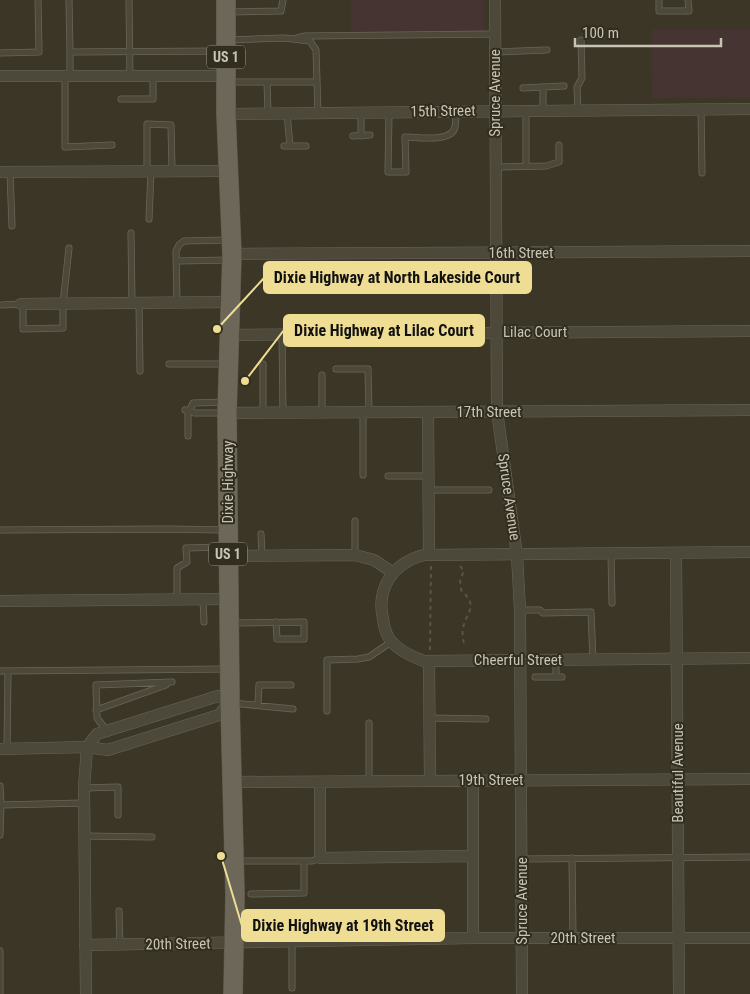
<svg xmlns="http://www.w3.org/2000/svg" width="750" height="994" font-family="'Roboto Condensed',sans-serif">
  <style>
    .green { fill: #453431 }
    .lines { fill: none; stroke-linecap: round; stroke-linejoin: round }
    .service-casing { stroke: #6a6658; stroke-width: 7 }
    .minor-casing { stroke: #6a6658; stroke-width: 12 }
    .primary-casing { stroke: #585446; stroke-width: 20 }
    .path { stroke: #5e504a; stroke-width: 2; stroke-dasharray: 4 4; stroke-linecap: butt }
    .service { stroke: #4c483a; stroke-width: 5.5 }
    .minor { stroke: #4c483a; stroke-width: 11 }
    .primary { stroke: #6c6758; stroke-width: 19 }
    .labels { text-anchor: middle; stroke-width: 4; stroke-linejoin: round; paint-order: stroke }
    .shield { fill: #312d1f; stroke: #9a9788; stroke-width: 1 }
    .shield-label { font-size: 14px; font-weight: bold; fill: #c7c4b5 }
    .street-label { font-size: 15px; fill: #c7c4b5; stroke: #312d1f }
    .leader { fill: none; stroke: #efdd93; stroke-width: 2 }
    .callout-dot { fill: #efdd93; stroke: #312d1f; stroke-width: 2 }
    .callout { fill: #efdd93; stroke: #efdd93; stroke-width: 2 }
    .callout-label { font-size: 16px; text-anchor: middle; font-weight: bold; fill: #111 }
  </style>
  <rect width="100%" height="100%" fill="#3b3626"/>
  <path class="green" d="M351,0H484V31L351,32Z
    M651,30H750V98H652Z"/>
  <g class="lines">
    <defs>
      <path id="service" d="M69,0L70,52
        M129,0L130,76
        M659,0V11H689L688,0
        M228,12L281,11L283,0
        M293,39L305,36L495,34
        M228,40L284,38L310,41L316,50L317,82
        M495,52L547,50
        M0,53L39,52L38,0
        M65,76V147L112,145
        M70,76V52L224,51
        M228,82H317L318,113
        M267,82L268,113
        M543,87V110
        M523,88L564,86
        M121,99H153V76
        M701,109L702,173
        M578,110L577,87L582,78L581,40
        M389,112L388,172H406L405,137C418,137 452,143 455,127C456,122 456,116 456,111
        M287,113L290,146
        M361,113V136
        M353,136L370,135
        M284,146H306
        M526,166V111
        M496,167L546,166L559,162V145
        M147,171V124L171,125L172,171
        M10,172L12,226
        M149,219L151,171
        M131,233L132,303
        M177,261L229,260
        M139,303L140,371
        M177,303L176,251L179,245L184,241L229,240
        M23,304V329L63,328V304L69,248
        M2,305L21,304
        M282,334L283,413
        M169,364H227
        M263,364V413
        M336,369H368L369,412
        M185,410H190L194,413H225
        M188,410V436
        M190,410L193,403L226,402
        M322,412V375
        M363,412V475
        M388,476H429
        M429,490H489
        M355,521V555
        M0,530L168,529L225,530
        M261,534L262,556
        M611,553L612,603
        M177,599V568L187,562L186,548L225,547
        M203,599L204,622
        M520,610H540L543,613L591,612L593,660
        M231,623L304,622V639H277L276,622
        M0,671L228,669
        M535,677H562
        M556,677V660
        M232,703L293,709
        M258,705L259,685H291
        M96,710L166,685
        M327,711V660L358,659L369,657L391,642
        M430,718L486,719
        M369,723V781
        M107,731L97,718L96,685L172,682
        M7,749L8,671
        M0,786L1,805L84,803
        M84,788L118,787V815
        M0,835L1,805
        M84,836L152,837
        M572,858L573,938
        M522,859L750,857
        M238,861H312L320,858
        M251,894L304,893V861
        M119,911L120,945
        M292,942V988
        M0,951V994"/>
      <path id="minor" d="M495,0L497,411L517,555L520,610L522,994
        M0,76H226
        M226,114L750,109
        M0,172L229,171
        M232,254L750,251
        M21,304L230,302
        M229,335L750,331
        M428,412L429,555
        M227,413L750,410
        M750,552L424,555C393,563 376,588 383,619C384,627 386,635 391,641C399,651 413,657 424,661L750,658
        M676,553L679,994
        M228,556L355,555L374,560L392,572
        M0,601L228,599
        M429,661L430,781
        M0,749L87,747L108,750L219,715L230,702L218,696L97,734L87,747
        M233,782L750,779
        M320,782V858L473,856
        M473,938V780
        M85,945L473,938H750
        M86,994L84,788L87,747"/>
      <path id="primary" d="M226,0V114L232,254L227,413L230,702L235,895L233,994"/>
    </defs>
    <use href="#service" class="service-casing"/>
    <use href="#minor" class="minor-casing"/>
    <use href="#primary" class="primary-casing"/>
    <path class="path" d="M460,566L464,571L460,580L461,590C479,607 467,610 463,628C462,633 463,639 464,644
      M430,650L431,565"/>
    <use href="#service" class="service"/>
    <use href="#minor" class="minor"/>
    <use href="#primary" class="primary"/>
  </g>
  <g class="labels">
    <g class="shield">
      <rect x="207" y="45.5" width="38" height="23" rx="4"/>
      <rect x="209" y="542.5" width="38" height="23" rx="4"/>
    </g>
    <g class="shield-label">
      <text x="226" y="62">US 1</text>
      <text x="228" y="559">US 1</text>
    </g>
    <g class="street-label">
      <text transform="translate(495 93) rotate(-90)" y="5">Spruce Avenue</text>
      <text transform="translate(443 111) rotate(-1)" y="5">15th Street</text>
      <text x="521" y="258">16th Street</text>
      <text x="535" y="337">Lilac Court</text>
      <text x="489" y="417">17th Street</text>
      <text transform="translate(228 482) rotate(-90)" y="5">Dixie Highway</text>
      <text transform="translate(509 497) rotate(82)" y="5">Spruce Avenue</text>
      <text x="518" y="665">Cheerful Street</text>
      <text transform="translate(678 773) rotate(-90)" y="5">Beautiful Avenue</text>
      <text x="491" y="785">19th Street</text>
      <text transform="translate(522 901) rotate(-90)" y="5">Spruce Avenue</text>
      <text x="583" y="943">20th Street</text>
      <text transform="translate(178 944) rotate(-1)" y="5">20th Street</text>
    </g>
  </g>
  <path class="leader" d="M217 329L264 278M245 381L284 330M221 856L242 926"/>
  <g class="callout-dot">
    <circle cx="217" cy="329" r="5"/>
    <circle cx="245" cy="381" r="5"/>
    <circle cx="221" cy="856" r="5"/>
  </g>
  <g class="callout">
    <rect x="264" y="262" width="267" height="31" rx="5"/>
    <rect x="284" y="315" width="200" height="31" rx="5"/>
    <rect x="242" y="910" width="202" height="31" rx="5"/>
  </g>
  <g class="callout-label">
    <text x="397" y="283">Dixie Highway at North Lakeside Court</text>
    <text x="384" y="336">Dixie Highway at Lilac Court</text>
    <text x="343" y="931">Dixie Highway at 19th Street</text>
  </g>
  <path d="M575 38v8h146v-8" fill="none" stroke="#c7c4b5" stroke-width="2.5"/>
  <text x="582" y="38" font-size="15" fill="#c7c4b5" stroke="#312d1f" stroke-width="4" paint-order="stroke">100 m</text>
</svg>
